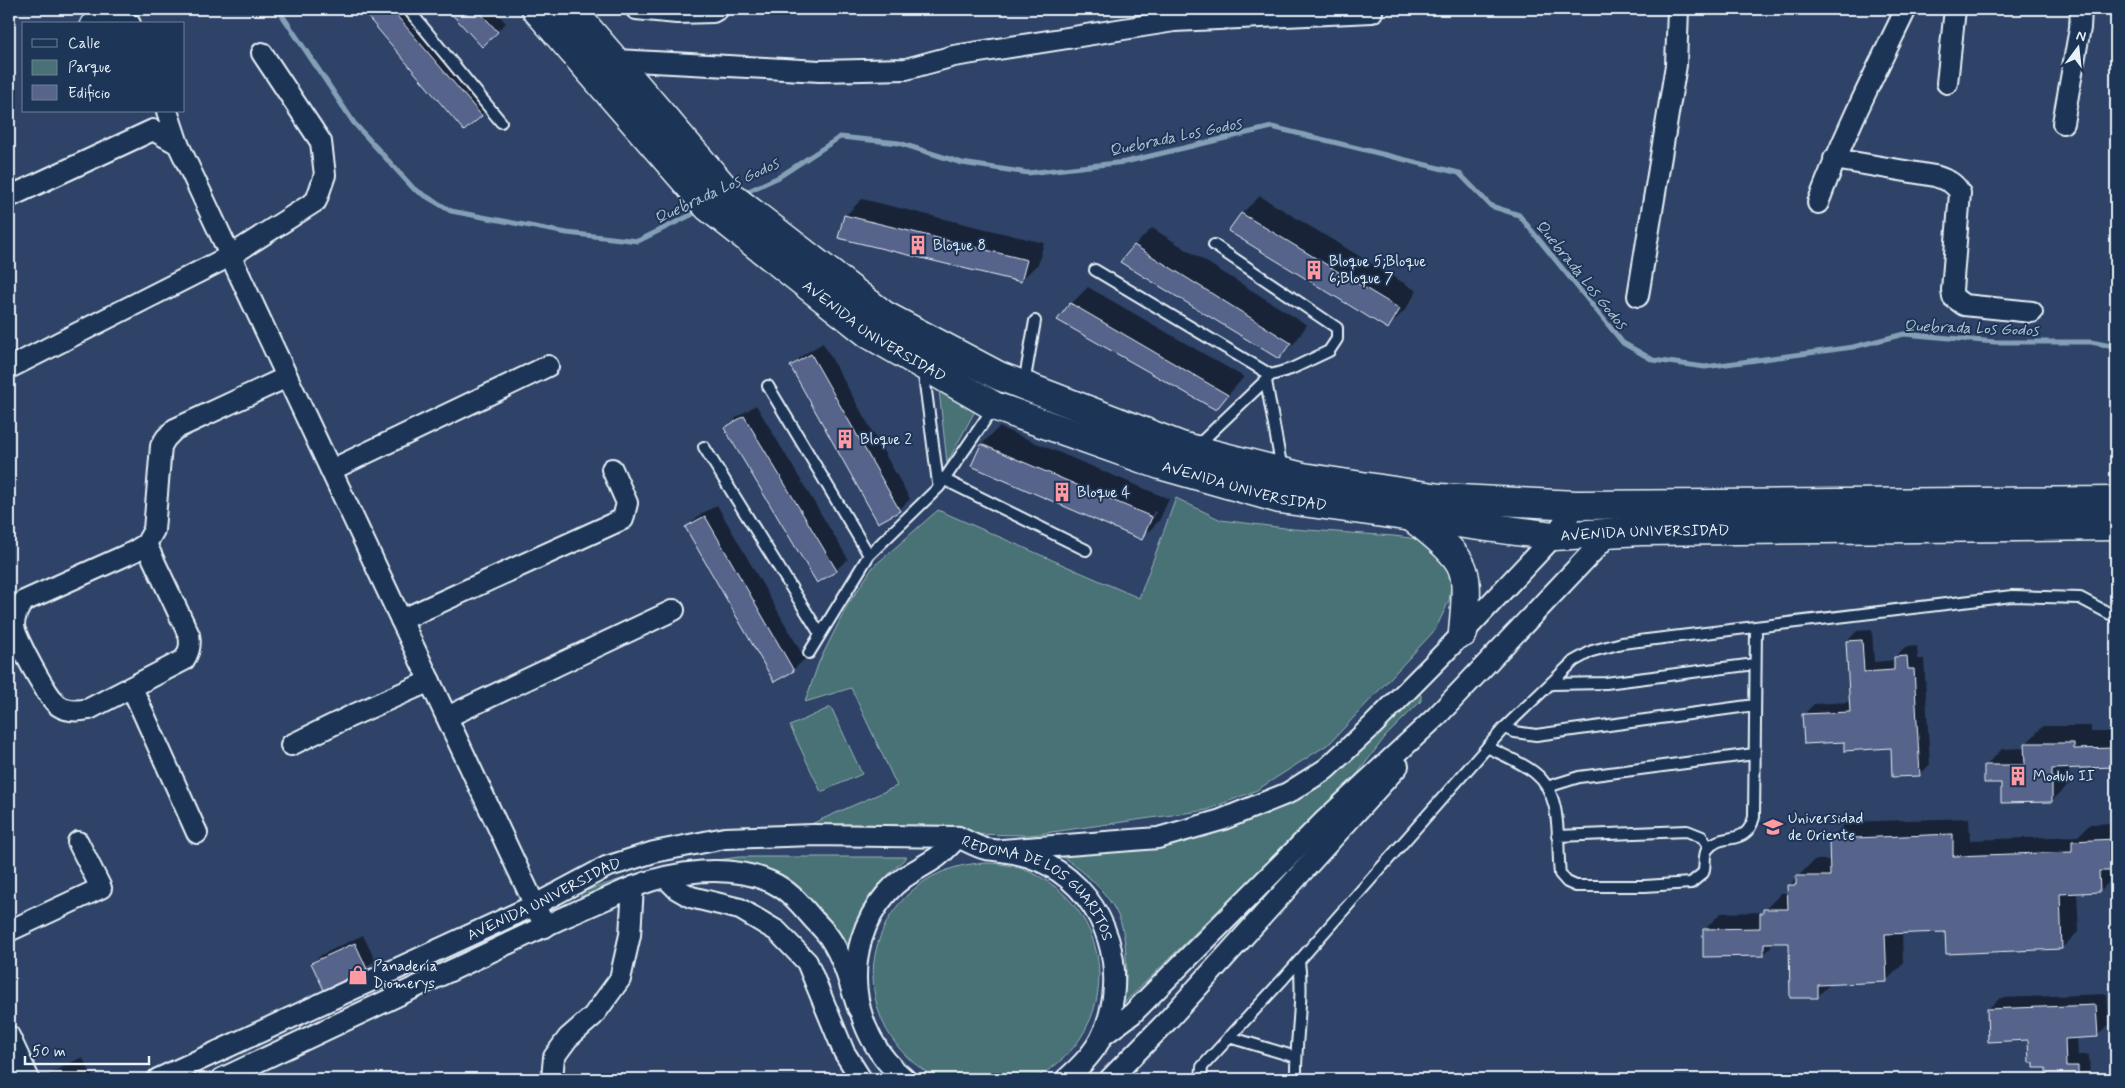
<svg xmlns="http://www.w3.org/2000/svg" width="2125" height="1088" font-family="Mynerve,sans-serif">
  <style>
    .green { fill: #4a7276; stroke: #99b2b7 }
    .shadow { fill: #0007; fill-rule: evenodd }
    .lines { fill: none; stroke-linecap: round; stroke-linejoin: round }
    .stream { stroke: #84a0b6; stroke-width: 5 }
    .building { fill: #57648b; stroke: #e8f1f8 }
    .lane-casing { stroke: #e8f1f8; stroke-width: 14 }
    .street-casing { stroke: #e8f1f8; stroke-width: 24 }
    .secondary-casing { stroke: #e8f1f8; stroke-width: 31 }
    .lane { stroke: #1d3557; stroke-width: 10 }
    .street { stroke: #1d3557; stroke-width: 20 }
    .secondary { stroke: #1d3557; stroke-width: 28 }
    .labels { text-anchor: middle; stroke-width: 4; stroke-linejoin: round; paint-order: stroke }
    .poi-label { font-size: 15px; fill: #e8f1f8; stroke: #1d3557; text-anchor: start }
    .street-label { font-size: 15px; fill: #e8f1f8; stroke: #1d3557 }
    .water-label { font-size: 16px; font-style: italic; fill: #aec2d2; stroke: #1d3557 }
  </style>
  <rect width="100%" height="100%" fill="#2e4367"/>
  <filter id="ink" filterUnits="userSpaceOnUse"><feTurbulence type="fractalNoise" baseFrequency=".02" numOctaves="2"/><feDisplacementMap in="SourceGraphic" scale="10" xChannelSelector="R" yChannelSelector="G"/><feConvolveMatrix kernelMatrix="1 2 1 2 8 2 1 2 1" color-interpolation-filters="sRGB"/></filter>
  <g filter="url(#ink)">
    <path class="green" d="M939,390L975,411L947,463Z
      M1176,498L1221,520L1293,529L1394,536L1425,540L1453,572L1449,601L1435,630L1330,743L1257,790L1207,810L1031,835L793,832L897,786L851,688L805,702L819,662L847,606L873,567L938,510L1139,598Z
      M1414,693L1421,695V701L1385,737L1358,773L1123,1004C1127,978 1128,952 1122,927C1115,897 1080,866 1054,852L1188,840L1250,820L1296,796Z
      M831,707L862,774L821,792L790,726Z
      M739,857H907C887,875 866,895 857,922C854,930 854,940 852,949L825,914L802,897L736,875L582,900L580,897L582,892L633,875L661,868Z
      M873 976a113 113 0 1 1 226 0a113 113 0 1 1-226 0Z"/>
    <path class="shadow" d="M362,9H411L492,105L464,129Z
      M449,9H493L506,23L482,45Z
      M1260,196L1417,291L1405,310L1388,327L1230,231L1242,213Z
      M862,199L1044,243L1038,264L1020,281L845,216Z
      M1152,228L1307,325L1296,341L1279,358L1135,245Z
      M1088,287L1244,377L1216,409L1071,304Z
      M823,343L910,499L899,510L791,366L803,355Z
      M756,405L848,559L836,570L726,428L737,417Z
      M999,427L1169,499L1159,521L1142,538L982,444ZM1154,511L1156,512L1153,519H1150Z
      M717,505L805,659L793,670L687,527L698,516Z
      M1872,630L1874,662L1895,660V657L1905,647L1917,646L1918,659H1924L1930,764L1920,775L1894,776L1892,747L1845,740L1803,715L1814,704L1850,702L1847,641L1857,631Z
      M2043,726H2091V732H2116V788H2113L2112,766L2069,767V784L2052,801L2002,782L1985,766L2002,749L2026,748V744Z
      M1969,818L1970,840L2078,836L2090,824L2116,823V875L2100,891L2077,892L2079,931L2062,948L1946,930L1902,932L1903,964L1886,981L1831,983L1817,997L1790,942H1776L1763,955L1704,930L1721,913L1763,912L1781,893H1789V886L1814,860H1831L1830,839L1847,822Z
      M363,935L375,960L366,968L313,963L321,955Z
      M2107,994L2109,1025L2097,1036L2077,1037L2078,1055H2089L2090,1079H2047V1066L2029,1039L1988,1009L2000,998Z
      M82,1057L94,1079H45L50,1074Z
      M1424,1078V1079H1393Z"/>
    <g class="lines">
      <path class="stream" d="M278,9L354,123L414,189L451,211L567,233L638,241L699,211
        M742,194L779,177L840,137L899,143L962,163L1028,173L1125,162L1272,127L1459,173L1491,206L1519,215L1623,343L1653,360L1705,367L1853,347L1904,334L1995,342H2091L2116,347"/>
    </g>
    <path class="building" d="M361,9H391L482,116L464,131Z
      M447,9H477L498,32L482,47Z
      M1241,213L1400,309L1388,329L1228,231Z
      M844,215L1027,260L1021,282L838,238Z
      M1134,245L1291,343L1279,359L1120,262Z
      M1070,303L1228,395L1216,410L1057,320Z
      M811,354L900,511L878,523L790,366Z
      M744,416L837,571L817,583L724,428Z
      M981,444L1152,517L1142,540L971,466Z
      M705,516L794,671L774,682L685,527Z
      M1862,640L1864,672L1894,670V657L1907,656L1908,669H1914L1920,776L1892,777L1891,748L1844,751V742L1804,744L1802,714L1850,712L1846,641Z
      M2024,743H2074V749L2116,748V767L2052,769V802L2001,803V783H1984V765H2025Z
      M1953,834V856L2072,852V841L2116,839V871H2099L2100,892L2060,894L2062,949L1946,954L1945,932L1885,934L1887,982L1818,985V998H1790L1789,943H1764V956L1703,957V929L1760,928V913H1763V909H1788L1787,885H1796V876H1830L1829,839Z
      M355,943L367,969L324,990L311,963Z
      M2096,1005L2098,1037L2065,1039L2066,1066H2078V1079H2046V1068H2034V1063H2029L2028,1040L1988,1042L1987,1009Z"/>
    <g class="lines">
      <defs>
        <path id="lane" d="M408,9L501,122
          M1095,270L1271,375
          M923,368L938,483
          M1266,381L1282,470
          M1024,384L1035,321
          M768,386L869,555
          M1197,446L1271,375L1291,369L1329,351L1337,339V328L1214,245
          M704,447L820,634
          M937,476L1086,550
          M809,653L869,555L939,487L994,407
          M1551,684L1606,683L1755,664
          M1504,728L1515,732L1536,735L1755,705
          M1487,747C1503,755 1521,762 1535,773C1564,796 1556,841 1560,874L1567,882L1576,886H1645L1691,883L1703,873C1706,866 1703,856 1707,850C1721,830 1746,849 1754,817L1756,628
          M1547,787L1579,777L1754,754
          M1557,836L1687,831L1702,837L1709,847
          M1229,1037L1296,1057
          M1201,1079L1202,1067L1284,978L1504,728L1574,661L1592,651L1622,643L2012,596L2080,598L2116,617
          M1296,1079C1295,1040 1304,999 1299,961"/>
        <g id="street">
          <path d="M636,9L677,13L713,12L718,9"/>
          <path d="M91,24L96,21L130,24"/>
          <path d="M616,60L820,71L906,69L954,56L1174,21L1372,12V9"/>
          <path d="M1947,83L1955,9"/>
          <path d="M167,111L178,144"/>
          <path d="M2063,123L2080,28L2081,9"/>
          <path d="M1834,159L1935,176C1947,180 1954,182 1960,193L1952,290L1953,297L1964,305L2032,312"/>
          <path d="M9,197L153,130L178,144L545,927"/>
          <path d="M1818,203C1843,136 1875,73 1906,9"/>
          <path d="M1638,296L1676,65L1678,9"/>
          <path d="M9,368L230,256L316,201L325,175L321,142L262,53"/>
          <path d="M331,470L548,366"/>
          <path d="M146,544L189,635C191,644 190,651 184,660L89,709C79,711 68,712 59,706C48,699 15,638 14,626C14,616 18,608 24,601L133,552L146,544L154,530L161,446L166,438L175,429L287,377"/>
          <path d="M401,620L623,519L627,503L612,469"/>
          <path d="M132,688L197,833"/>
          <path d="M447,717L674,610"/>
          <path d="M291,745L351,716L430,681"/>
          <path d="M1002,850L1158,838L1221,820L1288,793L1326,769L1372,726L1445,652L1554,536L1576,505"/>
          <path d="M666,878L677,889L691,897L740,909L777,931L807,962L844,1052L861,1079"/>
          <path d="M9,931L101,888L78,842"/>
          <path d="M9,1036L29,1079"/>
          <path d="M1102,1036L1132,1014L1325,820L1437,716L1615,528"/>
          <path id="s1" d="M158,1079L535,905L606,867L654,852L725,838L813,835L958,837"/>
          <path d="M221,1079L560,919L633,887C674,871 729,863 771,882C789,890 801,905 814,920C820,926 827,933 831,940C844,960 850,985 858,1008"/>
          <path d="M552,1079L554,1057L568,1038L593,1016L620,979L630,935L633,887"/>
          <path id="s2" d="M905,1079C848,1034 839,948 887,893C903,875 918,870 936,858C944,852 951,844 958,837C967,841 977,847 986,849C1008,852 1028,854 1048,865C1109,898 1130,975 1102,1036C1094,1053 1080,1067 1066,1079"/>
          <path d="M1110,1079L1168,1020L1398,766"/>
        </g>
        <g id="secondary">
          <path id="s3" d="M536,9L708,207L869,334L994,406L1160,465L1280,499L1554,536L1641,531L2116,526"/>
          <path d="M571,9L733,198L884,315L999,376L1181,446L1303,477L1440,498L1576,505L2116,501"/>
          <path d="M1411,517C1427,529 1457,551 1463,570C1469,587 1464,615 1463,633"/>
        </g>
      </defs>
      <use href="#lane" class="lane-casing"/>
      <use href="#street" class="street-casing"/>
      <use href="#secondary" class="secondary-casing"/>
      <use href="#lane" class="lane"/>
      <use href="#street" class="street"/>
      <use href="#secondary" class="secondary"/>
    </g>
  </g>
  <defs>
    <symbol id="building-bare" viewBox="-9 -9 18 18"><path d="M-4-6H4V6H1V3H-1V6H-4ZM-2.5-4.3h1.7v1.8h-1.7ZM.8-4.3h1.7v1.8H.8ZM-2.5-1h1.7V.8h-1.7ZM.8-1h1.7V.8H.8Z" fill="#ff9aa2" stroke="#1d3557" stroke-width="2.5" paint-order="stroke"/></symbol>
    <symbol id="university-bare" viewBox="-9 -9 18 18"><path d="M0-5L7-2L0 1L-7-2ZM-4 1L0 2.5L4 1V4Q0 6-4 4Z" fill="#ff9aa2" stroke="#1d3557" stroke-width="2.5" paint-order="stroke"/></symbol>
    <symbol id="shop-bare" viewBox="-9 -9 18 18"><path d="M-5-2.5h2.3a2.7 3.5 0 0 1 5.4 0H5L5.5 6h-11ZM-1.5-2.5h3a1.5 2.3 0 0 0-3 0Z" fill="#ff9aa2" stroke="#1d3557" stroke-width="2.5" paint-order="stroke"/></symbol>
  </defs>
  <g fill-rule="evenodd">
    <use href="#building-bare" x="904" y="231" width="28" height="28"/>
    <use href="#building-bare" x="1300" y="256" width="28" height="28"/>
    <use href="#building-bare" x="831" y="425" width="28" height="28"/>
    <use href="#building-bare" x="1048" y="478" width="28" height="28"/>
    <use href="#building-bare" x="2004" y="762" width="28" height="28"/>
    <use href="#university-bare" x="1759" y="813" width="28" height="28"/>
    <use href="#shop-bare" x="344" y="961" width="28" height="28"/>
  </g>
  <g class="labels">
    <g class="poi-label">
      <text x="933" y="250">Bloque 8</text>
      <text x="1329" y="266">Bloque 5;Bloque<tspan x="1329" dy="17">6;Bloque 7</tspan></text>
      <text x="860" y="444">Bloque 2</text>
      <text x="1077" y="497">Bloque 4</text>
      <text x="2033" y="781">Modulo II</text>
      <text x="1788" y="823">Universidad<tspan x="1788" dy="17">de Oriente</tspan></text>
      <text x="373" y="971">Panadería<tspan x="373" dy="17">Diomerys</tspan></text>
    </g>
    <g class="street-label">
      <text dy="5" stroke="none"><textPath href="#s3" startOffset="470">AVENIDA UNIVERSIDAD</textPath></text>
      <text dy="5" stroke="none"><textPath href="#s3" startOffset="875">AVENIDA UNIVERSIDAD</textPath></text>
      <text dy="5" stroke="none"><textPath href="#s3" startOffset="1280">AVENIDA UNIVERSIDAD</textPath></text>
      <text dy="5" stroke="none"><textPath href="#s2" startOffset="399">REDOMA DE LOS GUARITOS</textPath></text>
      <text dy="5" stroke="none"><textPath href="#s1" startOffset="426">AVENIDA UNIVERSIDAD</textPath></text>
    </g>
    <g class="water-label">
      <text transform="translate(1175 136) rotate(-12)" y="6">Quebrada Los Godos</text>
      <text transform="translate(716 190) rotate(-25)" y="6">Quebrada Los Godos</text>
      <text transform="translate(1582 274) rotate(51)" y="6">Quebrada Los Godos</text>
      <text transform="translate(1971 327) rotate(2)" y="6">Quebrada Los Godos</text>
    </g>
  </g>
  <rect width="2125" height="1088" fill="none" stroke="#1d3557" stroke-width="30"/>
  <rect x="15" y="15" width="2095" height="1058" fill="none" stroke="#e8f1f8" stroke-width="2" filter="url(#ink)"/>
  <rect x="22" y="22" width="162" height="90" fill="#1d3557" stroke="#6e8097"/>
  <rect x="32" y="39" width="25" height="8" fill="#1d3557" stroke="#6e8097"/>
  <text x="68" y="48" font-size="15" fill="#e8f1f8">Calle</text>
  <rect x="32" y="60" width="25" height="15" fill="#4a7276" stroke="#6e8097"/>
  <text x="68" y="72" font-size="15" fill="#e8f1f8">Parque</text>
  <rect x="32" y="85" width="25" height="15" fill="#57648b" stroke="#6e8097"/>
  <text x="68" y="98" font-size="15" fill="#e8f1f8">Edificio</text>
  <g transform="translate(2078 48) rotate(15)" stroke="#1d3557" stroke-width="4" paint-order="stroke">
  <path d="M0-4L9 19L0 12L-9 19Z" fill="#e8f1f8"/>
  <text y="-8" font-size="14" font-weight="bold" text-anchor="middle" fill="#e8f1f8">N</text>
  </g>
  <path d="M25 1056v8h124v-8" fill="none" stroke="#e8f1f8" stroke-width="2.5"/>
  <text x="32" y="1056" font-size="15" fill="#e8f1f8" stroke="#1d3557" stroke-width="4" paint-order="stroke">50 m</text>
</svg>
